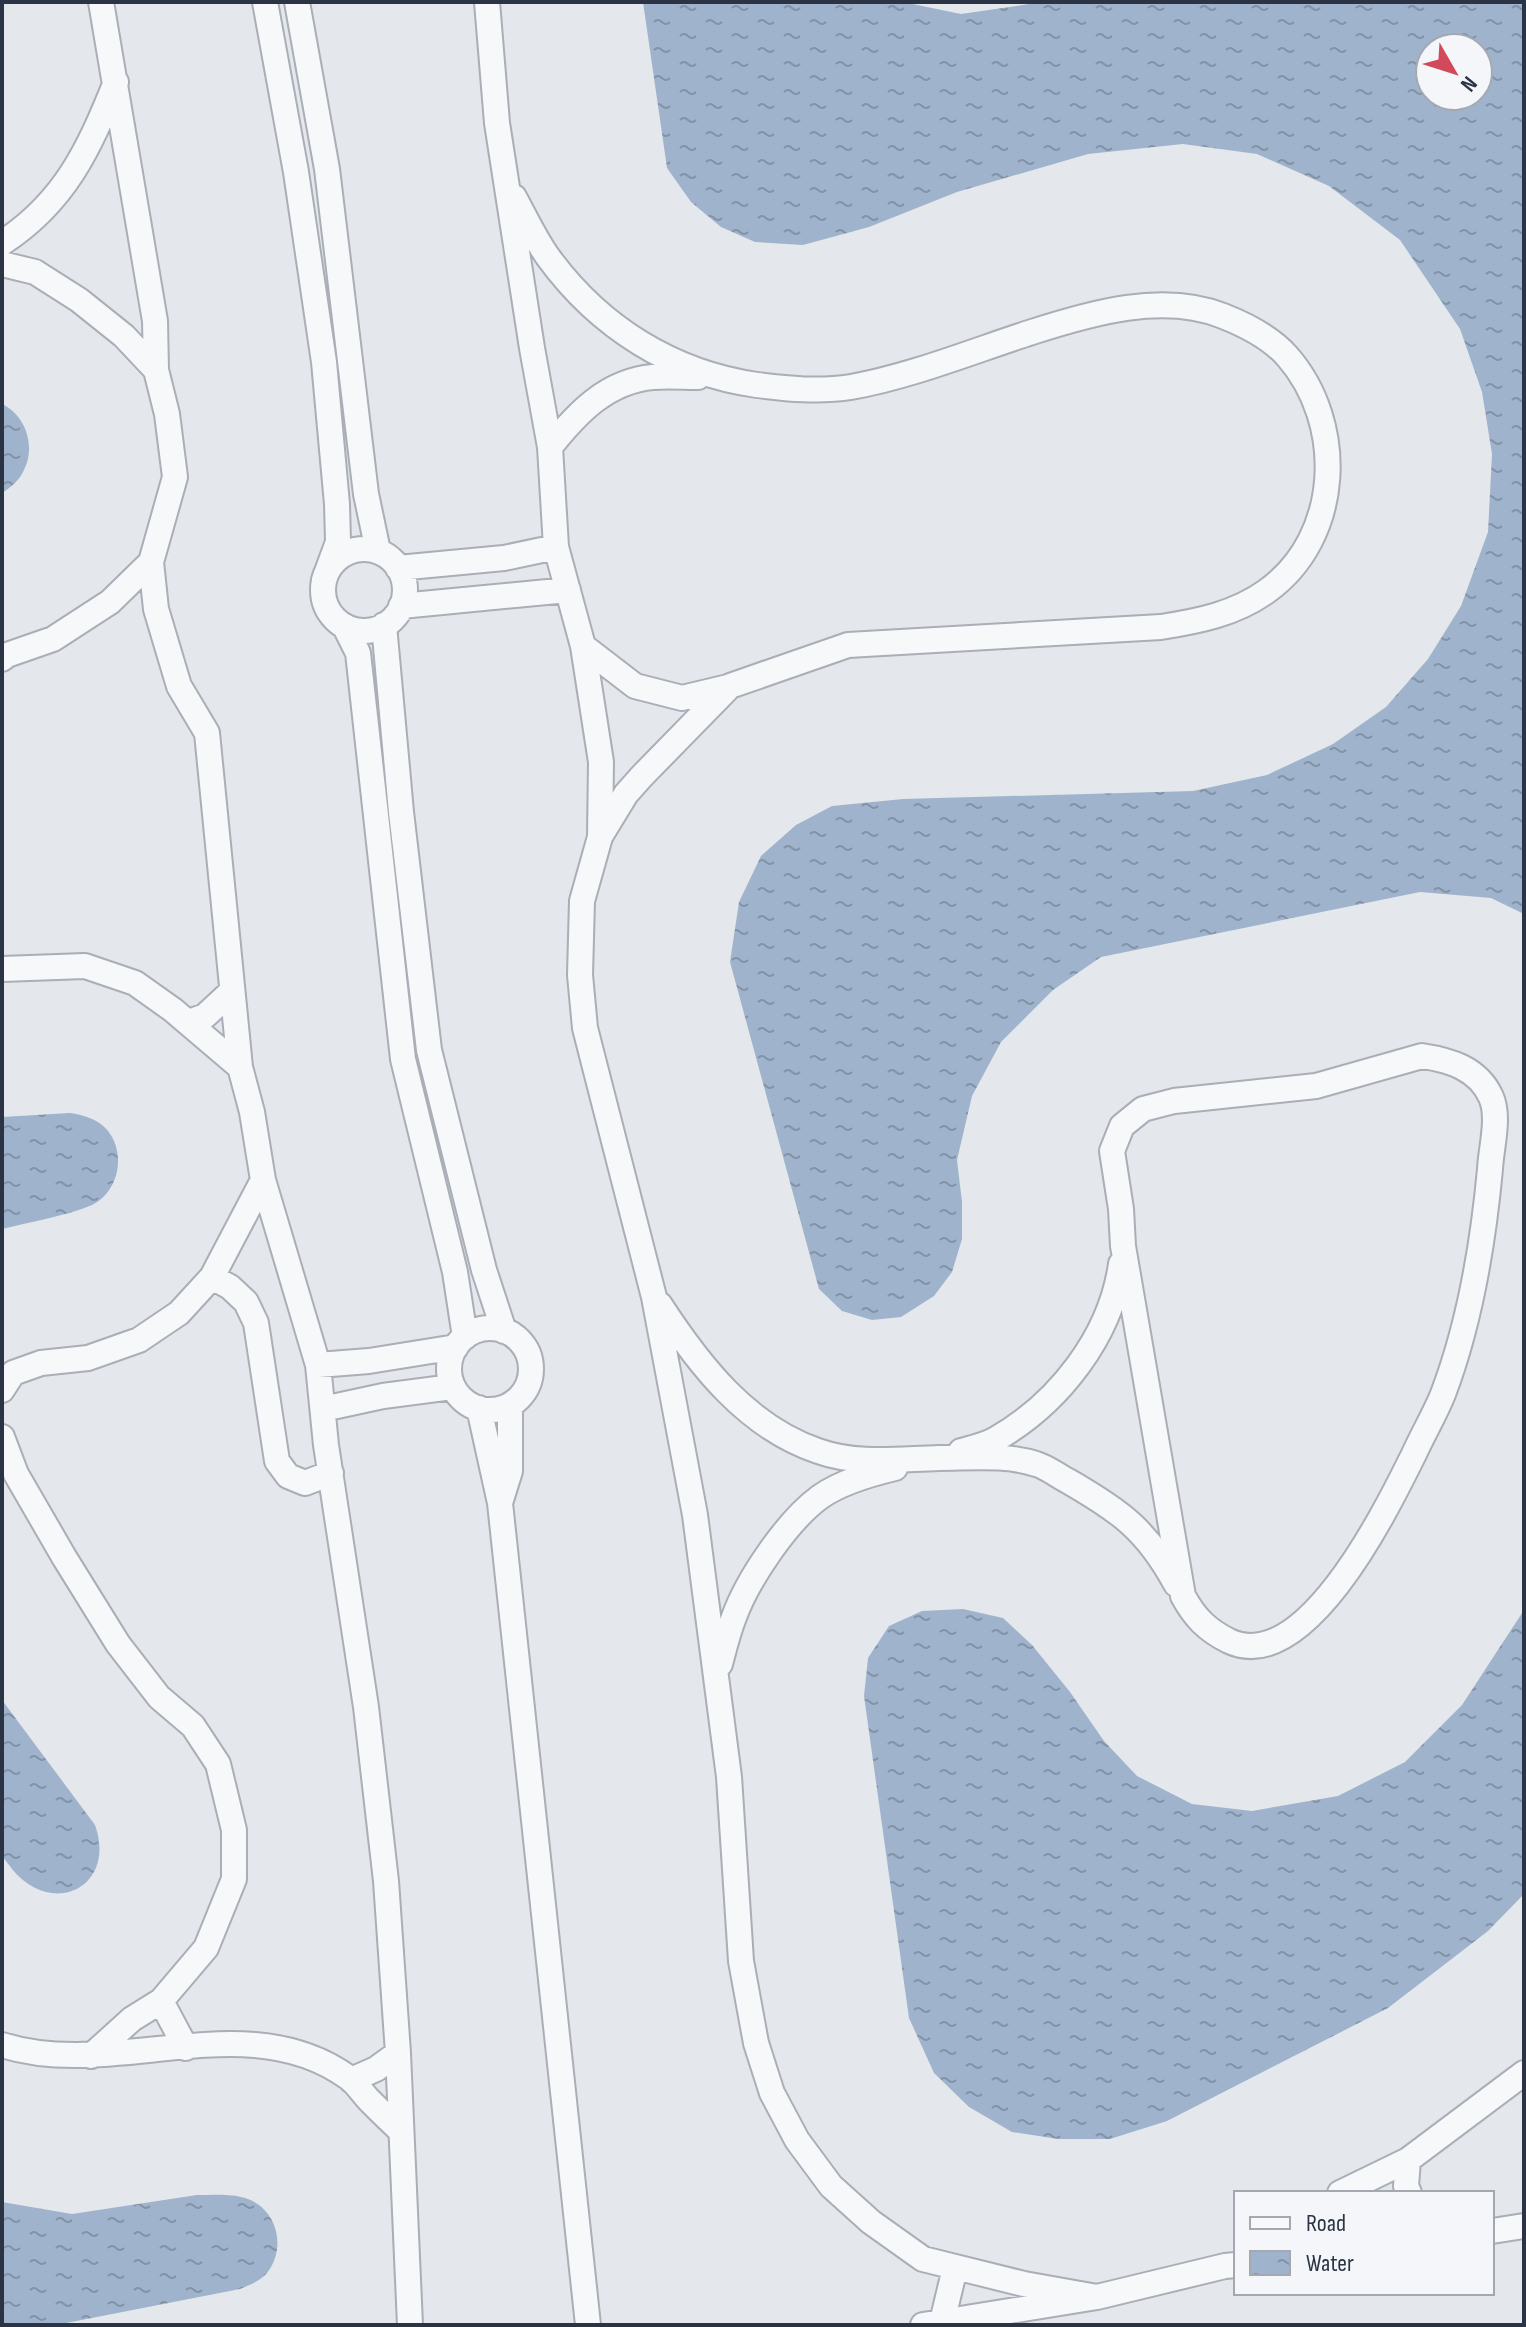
<svg xmlns="http://www.w3.org/2000/svg" width="1526" height="2327" font-family="'Sofia Sans Condensed',sans-serif">
  <style>
    .water { fill: url(#water-ripples); fill-rule: evenodd }
    .lines { fill: none; stroke-linecap: round; stroke-linejoin: round }
    .minor-casing { stroke: #a9aeb7; stroke-width: 28 }
    .minor { stroke: #f7f8fa; stroke-width: 24 }
  </style>
  <defs>
    <pattern id="water-ripples" width="26" height="14" patternUnits="userSpaceOnUse" patternTransform="scale(2)"><rect width="26" height="14" fill="#9fb4cc"/><path d="M2 4q2-2 4 0t4 0M15 11q2-2 4 0t4 0" fill="none" stroke="#8293a7"/></pattern>
  </defs>
  <rect width="100%" height="100%" fill="#e4e7ec"/>
  <path class="water" d="M643,2H903L961,14L1043,2H1524V914L1491,898L1420,892L1101,957L1053,990L1001,1042L972,1096L957,1160L962,1202V1239L952,1272L934,1296L901,1317L872,1320L842,1311L819,1289L730,962L739,902L761,856L796,825L832,806L903,799L1193,791L1267,775L1333,744L1386,707L1428,659L1461,606L1488,532L1492,454L1482,392L1460,329L1400,240L1329,186L1257,154L1183,144L1088,154L957,192L869,227L803,245L755,242L721,227L691,202L667,168ZM1478,48V96H1430V48Z
    M2,404C26,415 36,447 24,470C19,481 11,487 2,493Z
    M70,1113C89,1116 106,1122 114,1141C124,1164 115,1194 92,1205C66,1216 30,1222 2,1229V1117Z
    M963,1609L1003,1618L1032,1645L1070,1692L1104,1741L1137,1776L1192,1804L1252,1811L1338,1796L1405,1762L1462,1705L1524,1610V1894L1488,1931L1388,2008L1167,2121L1110,2139H1058L1012,2132L969,2107L934,2073L909,2018L864,1696L868,1658L889,1626L922,1611Z
    M2,1700L95,1825C117,1886 53,1919 12,1869C9,1864 3,1859 2,1854C0,1841 2,1824 2,1811C2,1774 2,1737 2,1700Z
    M197,2195C213,2195 232,2193 248,2199C277,2210 287,2248 267,2273C260,2281 250,2285 240,2289L56,2325H2V2202L72,2214Z"/>
  <g class="lines">
    <defs>
      <path id="minor" d="M101,2L155,321L156,370L167,414L175,477L151,562L156,609L179,686L207,733L240,1067L252,1112L263,1180L318,1365L326,1445L366,1707L386,1881L398,2053L410,2325
        M265,2L296,172L324,362L337,504L338,542L324,580
        M297,2L327,169L366,494L378,551
        M487,2L497,123L532,348L550,447L556,547L583,646L601,762L600,837L582,901L580,975L585,1028L654,1297L695,1515L729,1777L741,1961L756,2043L772,2093L797,2140L831,2186L871,2222L923,2259L1024,2284L1097,2297
        M514,197C525,217 535,239 548,257C599,327 672,373 757,385C788,389 820,392 851,387C912,376 973,351 1032,332C1091,313 1163,292 1223,316C1246,325 1270,337 1287,356C1346,423 1342,537 1267,591C1235,614 1199,621 1161,627L848,645L730,686L642,776L626,794L601,835
        M2,243C65,202 89,149 116,82
        M2,264L35,272L79,300L124,336L156,370
        M550,447C577,413 607,381 653,377C668,376 683,377 698,377
        M323 590a41 41 0 1 1 82 0a41 41 0 1 1-82 0Z
        M398,568L504,558L556,547
        M401,606L568,590
        M384,625L401,812L429,1050L484,1270L504,1331
        M345,627L358,653L403,1059L455,1272L465,1337
        M583,646L635,686L682,698L728,687
        M2,659L7,655L53,639L110,602L151,562
        M2,969L85,966L135,983L173,1010L240,1067
        M189,1022L205,1016L232,991
        M1422,1056C1449,1060 1478,1068 1491,1097C1500,1117 1491,1148 1490,1169C1483,1245 1470,1323 1443,1394C1435,1414 1423,1434 1414,1454C1388,1506 1306,1677 1229,1641C1207,1630 1195,1618 1183,1596L1123,1246L1121,1209L1112,1151L1122,1126L1143,1109L1174,1101L1316,1086Z
        M212,1277L230,1287L246,1302L256,1323L277,1461L288,1476L305,1483L331,1473
        M660,1305C699,1365 747,1427 818,1451C857,1465 898,1459 939,1458C969,1458 1006,1454 1036,1464C1047,1467 1058,1476 1068,1481C1120,1511 1147,1530 1176,1584
        M449 1369a41 41 0 1 1 82 0a41 41 0 1 1-82 0Z
        M318,1365L369,1361L456,1347
        M2,1390L13,1373L41,1363L88,1358L139,1340L179,1313L212,1277L263,1180
        M479,1408L500,1503L588,2325
        M323,1409L383,1396L452,1387
        M2,1437L16,1474L64,1557L118,1644L159,1697L193,1726L218,1764L234,1830V1879L206,1948L161,2001L132,2019L91,2056
        M961,1451C972,1448 986,1445 996,1439C1059,1403 1111,1336 1121,1264
        M500,1503L510,1471V1405
        M720,1664C724,1649 728,1632 734,1617C748,1579 787,1521 820,1497C841,1482 870,1474 895,1468
        M161,2001L186,2048
        M2,2045C115,2081 246,2003 349,2078C357,2084 363,2094 370,2101C380,2111 390,2121 401,2131
        M351,2080L376,2069L398,2053
        M1408,2160L1406,2186L1409,2193
        M1340,2193L1408,2160L1524,2073
        M1492,2231L1524,2226
        M942,2322L955,2268
        M923,2325L1097,2297L1225,2266L1236,2265"/>
    </defs>
    <use href="#minor" class="minor-casing"/>
    <use href="#minor" class="minor"/>
  </g>
  <rect width="1526" height="2327" fill="none" stroke="#2b3445" stroke-width="8"/>
  <rect x="1234" y="2191" width="260" height="104" fill="#f4f6f9" stroke="#a4a8b1" stroke-width="2"/>
  <rect x="1250" y="2217" width="40" height="12" fill="#f7f8fa" stroke="#a4a8b1" stroke-width="2"/>
  <text x="1306" y="2231" font-size="24" fill="#2b3445">Road</text>
  <rect x="1250" y="2251" width="40" height="24" fill="url(#water-ripples)" stroke="#a4a8b1" stroke-width="2"/>
  <text x="1306" y="2271" font-size="24" fill="#2b3445">Water</text>
  <g transform="translate(1454 72) rotate(129)"><circle r="38" fill="#f4f6f9" stroke="#a4a8b1" stroke-width="2"/>
  <path d="M0-6L14 30L0 20L-14 30Z" fill="#d1495b"/>
  <text y="-12" font-size="22" font-weight="bold" text-anchor="middle" fill="#2b3445">N</text>
  </g>
</svg>
